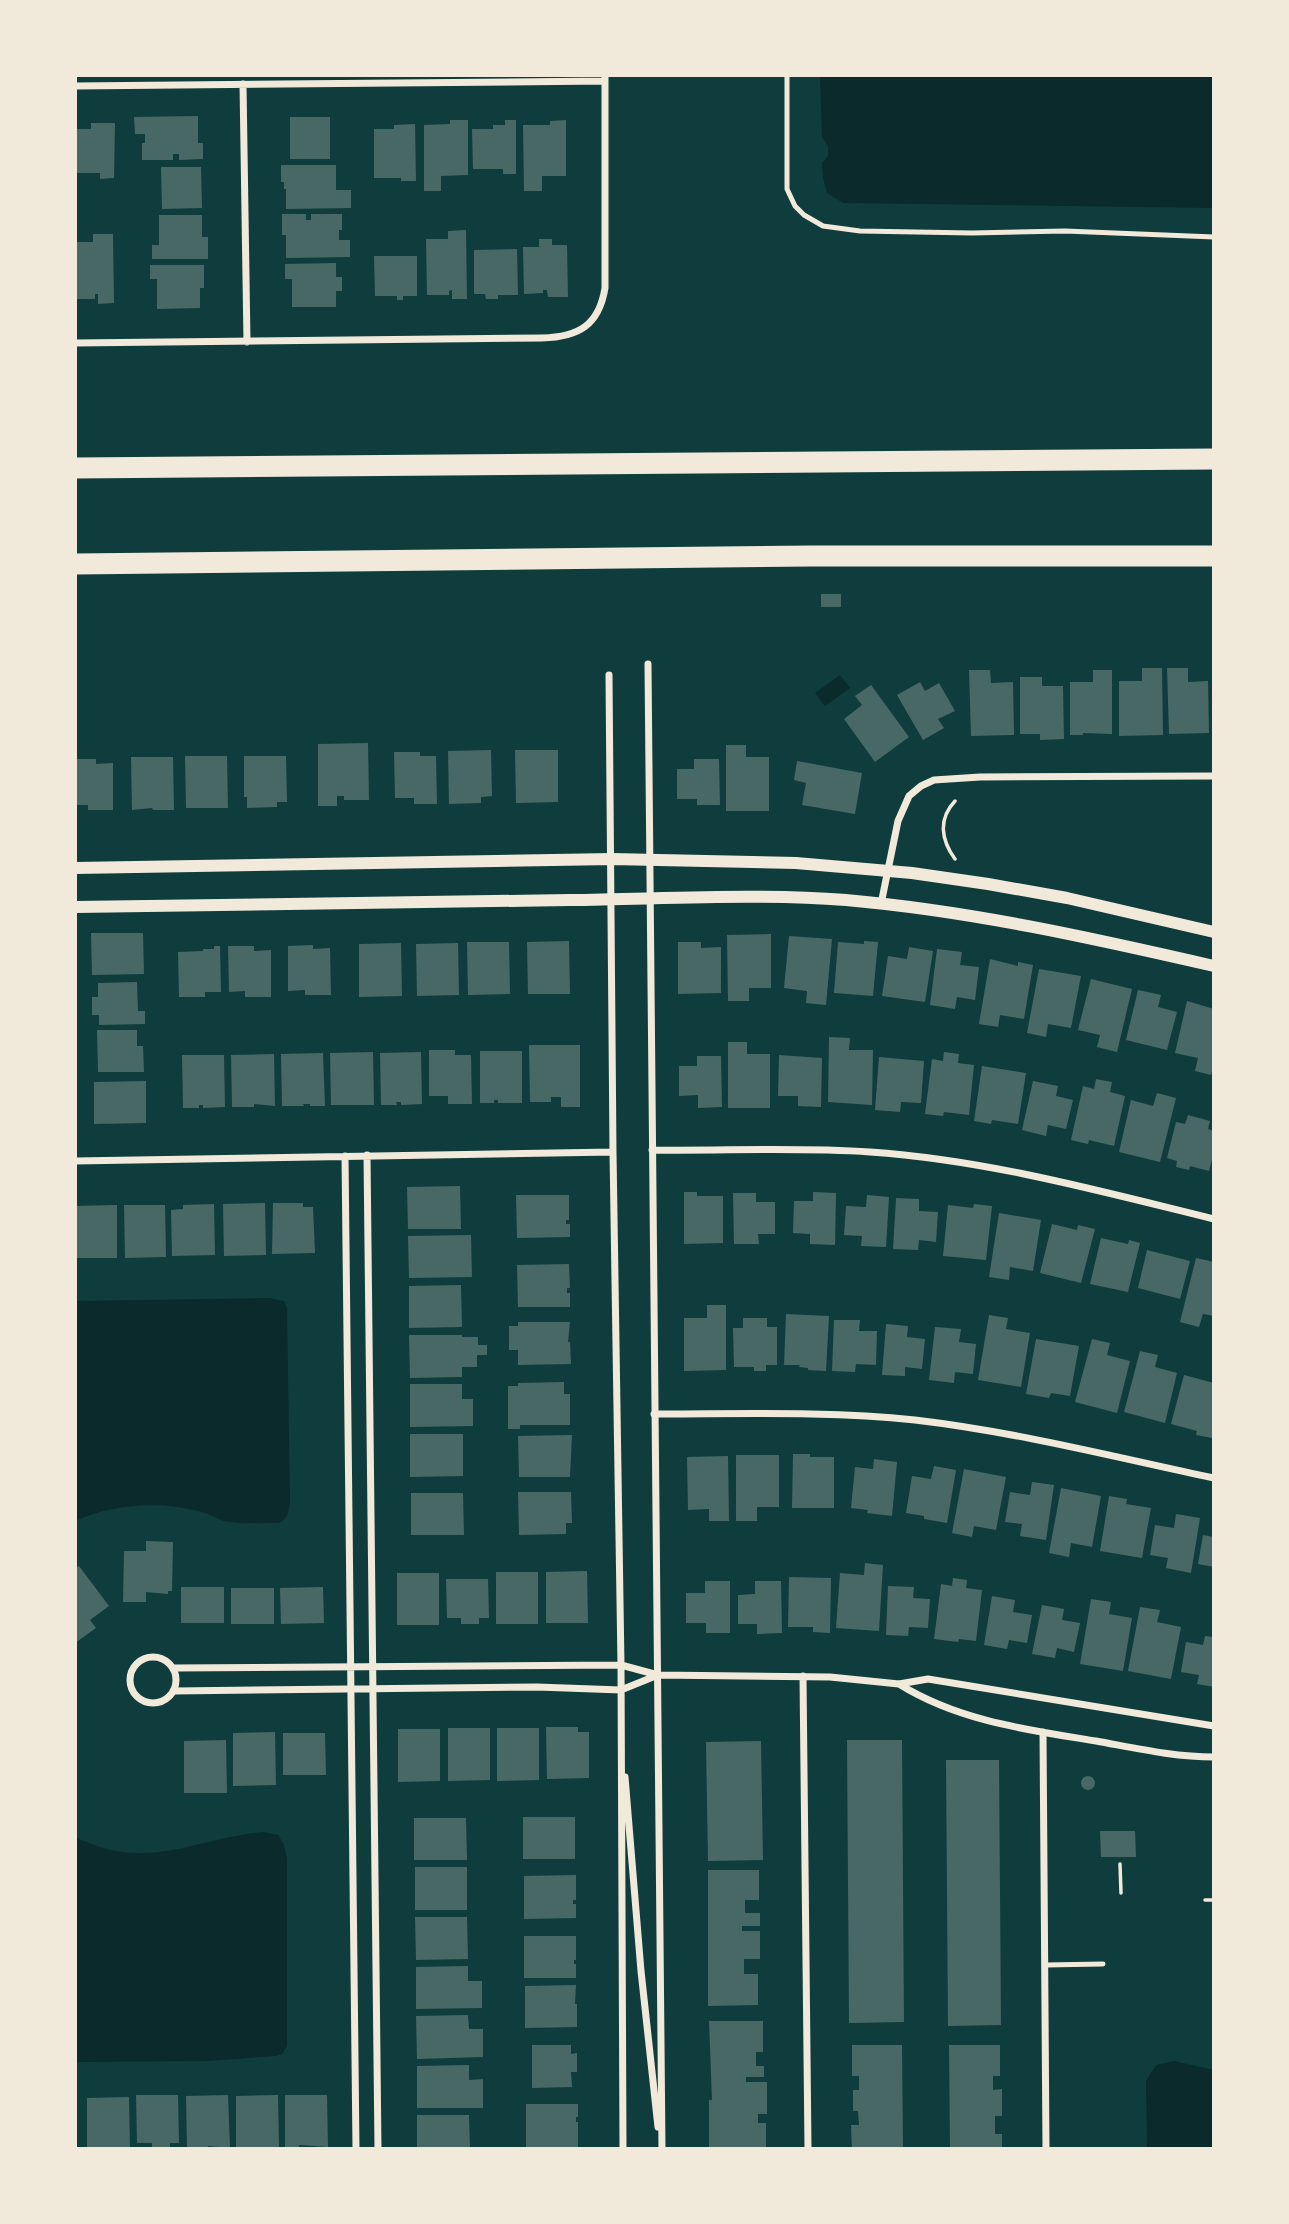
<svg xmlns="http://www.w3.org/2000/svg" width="1289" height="2224" font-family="Manrope,sans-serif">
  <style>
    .water { fill: #0a2a2b }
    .building { fill: #486865 }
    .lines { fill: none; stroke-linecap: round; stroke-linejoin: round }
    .path { stroke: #f1e9da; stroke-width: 3.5 }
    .service { stroke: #f1e9da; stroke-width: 5 }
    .minor { stroke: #f1e9da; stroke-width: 7 }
    .tertiary { stroke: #f1e9da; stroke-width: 12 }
    .motorway { stroke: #f1e9da; stroke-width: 21 }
  </style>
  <rect width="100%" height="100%" fill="#0f3d3e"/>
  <path class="water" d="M820,75H1214V208L843,203L827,193L823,178L822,163L828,156V147L822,137Z
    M840,675L850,688L825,706L815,693Z
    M269,1298L284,1301L287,1308L290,1500C289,1510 289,1519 278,1523C262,1523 245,1524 229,1522C219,1521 209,1513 198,1511C158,1501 113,1504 75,1521V1301Z
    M263,1832L278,1835L284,1845L287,1859V2046L282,2054L276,2056L208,2061L75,2062V1837C149,1873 190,1839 263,1832Z
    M1174,2061L1214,2070V2149H1147L1146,2081L1156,2065Z"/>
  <path class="building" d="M198,116V143H203V159L179,160V154H173V160H142V143H145V134H135L134,117Z
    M290,117H330V159H290Z
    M450,120H468V175L441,176V191H424V125L450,124Z
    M505,120H516V174H503V169H473L472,129H493V125H505Z
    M566,120V176H542V191H524L523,125H550V121Z
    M91,123H115L114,178L100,179V173H75V129H91Z
    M415,124L416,181H401V178H374V129H394V125Z
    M281,165H336V190H351V208L286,209V189H284V182H281Z
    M161,167H201L202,208L162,209Z
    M282,214H306V220H311V214H342V230H339V240H350V257L286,258V235H282Z
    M159,215H202V237H208V259H152V245H159Z
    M466,230L467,299H452V290L449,291V295H427L426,239H448V231Z
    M93,234H113L114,303L98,304V294H95V299H75V242H93Z
    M539,239H552V245H567L568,297H548L547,290H543V293L524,294L523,247H539Z
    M517,249L518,295H498V299H486L485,294H474V250Z
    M374,256H417V296H403V300H397V296H375Z
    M336,263V277H342V291H336V307H292V279H285V264Z
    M150,265H204V288H200V308L157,309V279H150Z
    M821,594H841V607H821Z
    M1142,668H1162L1163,735L1119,736V681H1142Z
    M1167,668H1188V682L1208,681L1209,733L1169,734Z
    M969,670H990L991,683L1013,682L1014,735L971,736Z
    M1093,670H1112V734L1083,733V735H1070V682H1093Z
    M1020,677H1042V686H1063L1064,739L1040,740V734H1020Z
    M920,682L925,691L939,683L955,711L938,719L944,728L923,740L897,695Z
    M871,685L909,737L875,762L844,719L862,705L855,696Z
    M368,743L369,800H344V796H337V806H318V744Z
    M726,745H746V757H769V811H726Z
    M491,750L492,796L481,797V803L449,804L448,751Z
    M515,750H558V802L516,803Z
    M394,752H420V756H436L437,804H414V798H395Z
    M185,756H227L228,808H186Z
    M244,756H286L287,802H277V807L247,808V797H244Z
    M131,757H173L174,810H153L152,808L132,810Z
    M75,759H96V764L113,763V810H88V805H75Z
    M694,759H719L720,805H697V799H677V769H694Z
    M797,761L862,773L855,814L802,805L806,783L794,780Z
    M91,933H143L144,974L92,975Z
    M771,934V988H749V1001H728L727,935Z
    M789,936L832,939L826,1005L806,1003L807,991L784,988Z
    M569,941L570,994H528L527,942Z
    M864,941L878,942L873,996L834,993L838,942L864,944Z
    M467,942H509L510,994L468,995Z
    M678,942H701V948L721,947V993L678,994Z
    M401,943L402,996L359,997V944Z
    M458,943L459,995L417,996L416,944Z
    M313,945V949L330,948L331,995H305V990L288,991V946Z
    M214,946H220L221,992H205V997H179L178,952L203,951V949H214Z
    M228,946H254V951L271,950V997H245V991L229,992Z
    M909,947L933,951L925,1002L882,996L888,956L907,959Z
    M937,949L962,952L960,965L979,967L975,1000L957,997L955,1009L930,1005Z
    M990,959L1018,966V962L1033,965L1024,1019L1000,1015L998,1027L979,1024Z
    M1039,969L1081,976L1071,1028L1048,1024L1046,1037L1027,1033Z
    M1091,979L1132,989L1117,1052L1097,1047L1100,1035L1078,1030Z
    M137,982L138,1011H145V1024L99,1025V1015H92V997H98V983Z
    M1138,990L1161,995L1158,1007L1177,1012L1167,1050L1126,1040Z
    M1187,1001L1214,1009V1064L1211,1075L1195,1071L1198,1058L1175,1053Z
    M97,1030H137V1046H143L144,1072H98Z
    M829,1037L850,1038L849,1050H873L872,1105L828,1102Z
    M728,1042H747V1054H770V1108H728Z
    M529,1045H580V1107H561V1097H551V1102H530Z
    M429,1050H455V1055H471L472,1104H448V1096H429Z
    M480,1051H522V1103H498V1100H494V1103H480Z
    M373,1052L374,1105H331L330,1053Z
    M421,1052L422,1104L401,1105V1102H396L397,1105H381L380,1053Z
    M944,1052L959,1054L958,1063L974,1065L969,1115L944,1112L943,1116L925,1114L932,1059L943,1061Z
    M323,1053L325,1106H310V1104H303L304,1106H282L281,1054Z
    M274,1054L275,1106L254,1104V1107H232L231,1055Z
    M182,1055H224L225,1107L203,1108V1105H199V1108H183Z
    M779,1055L822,1058L821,1107L798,1106V1096H778Z
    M697,1056H721L722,1107L698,1108V1095L679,1096V1066H697Z
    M879,1057L924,1061L921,1103L901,1102L900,1112L875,1110Z
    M982,1066L1026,1073L1018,1124L992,1120L991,1124L974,1121Z
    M1096,1079L1112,1082L1110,1092L1125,1096L1114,1146L1089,1140L1088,1144L1071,1140L1083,1086L1094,1089Z
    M146,1081V1123L94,1124V1082Z
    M1033,1081L1058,1086L1056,1096L1073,1100L1066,1129L1048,1125L1046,1136L1022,1130Z
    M1157,1093L1176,1098L1160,1162L1119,1152L1131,1100L1153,1106Z
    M1188,1115L1210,1121L1208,1129L1214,1131V1152L1209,1171L1190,1166L1189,1170L1176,1167L1177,1161L1167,1158L1176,1122L1185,1124Z
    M460,1186L461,1229H408L407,1187Z
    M684,1192H697V1196H723V1243L684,1244Z
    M813,1192L836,1193L835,1245L810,1244V1234L793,1233L794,1201H813Z
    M733,1193H756V1202H775V1234H758L759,1244H734Z
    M516,1195H569V1220H566V1224H570V1237L517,1238Z
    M867,1195L889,1197L886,1247L861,1246L862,1236L844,1235L846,1206L866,1207Z
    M896,1198L919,1199V1211L938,1212L936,1242L919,1240L918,1250L893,1249Z
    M265,1203L266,1255L224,1256L223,1204Z
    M273,1203H303V1207H313L315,1253L272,1254Z
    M214,1204L215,1255L172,1256L171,1210L183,1209V1205Z
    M974,1204L992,1206L986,1260L943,1256L948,1205L973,1208Z
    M117,1205V1258H75V1206Z
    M124,1205H165L166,1257L125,1258Z
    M999,1213L1041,1220L1033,1271L1010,1267L1009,1280L989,1277Z
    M1052,1224L1077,1230L1078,1225L1095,1229L1081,1283L1040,1273Z
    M471,1235L472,1277L409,1278L408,1236Z
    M1101,1238L1128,1244L1129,1240L1140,1243L1128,1292L1090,1284Z
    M1147,1250L1190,1261L1180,1299L1138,1288Z
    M1196,1258L1214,1262V1316L1203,1314L1199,1327L1180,1322Z
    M569,1264L570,1288H567V1293H570V1307H518L517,1265Z
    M461,1285L462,1327L409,1328V1286Z
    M707,1305H726V1370L684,1371V1318H707Z
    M786,1314L829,1316L826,1371L808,1370V1368L799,1367L800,1365H784Z
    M989,1315L1008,1318L1006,1329L1030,1333L1021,1387L978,1380Z
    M743,1318H767V1327H777V1365H766V1371H754V1367H734L733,1328H743Z
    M834,1320H860L859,1331H877L876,1365L856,1364L855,1372L832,1371Z
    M518,1322H570L568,1342H570L571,1364L518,1365V1350H509V1326H518Z
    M886,1324L908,1326L907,1337L925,1339L922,1369L905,1367V1376L882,1375Z
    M935,1327L961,1329L959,1342L976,1344L973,1374L955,1372L954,1383L929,1380Z
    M409,1335H462V1337H478V1345H487V1355H477V1367H462V1377L410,1378Z
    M1036,1339L1079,1346L1070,1396L1051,1393L1049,1398L1026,1394Z
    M1092,1339L1110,1343L1107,1355L1130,1361L1117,1413L1075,1402Z
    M1140,1351L1158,1355L1155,1367L1177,1373L1165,1423L1124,1412Z
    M1184,1375L1214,1383L1212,1438L1196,1435L1197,1431L1171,1424Z
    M564,1382V1394H570V1425H520V1429H508V1386H518V1383Z
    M410,1384H462V1399H473V1426L410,1427Z
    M410,1434H463V1476L410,1477Z
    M572,1435L570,1477H519L518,1436Z
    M793,1454H810V1457H834V1508H792Z
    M736,1455H779V1507H757V1521H736Z
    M728,1456L729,1521H709V1509L688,1510L687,1457Z
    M874,1459L897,1462L892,1516L867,1513L868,1510L851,1508L855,1467L873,1469Z
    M934,1466L956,1470L947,1523L924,1519V1516L906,1513L912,1476L931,1479Z
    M964,1469L1006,1477L996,1530L974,1526L972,1537L952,1533Z
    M1032,1482L1054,1485L1046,1540L1020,1536L1022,1524L1005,1522L1010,1492L1030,1495Z
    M1061,1488L1101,1496L1092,1547L1071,1543L1069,1557L1049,1553Z
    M518,1492H571L572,1523H566V1534L519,1535Z
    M411,1493H463L464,1535H411Z
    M1109,1496L1127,1499L1126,1504L1151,1508L1142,1558L1100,1551Z
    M1176,1514L1200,1518L1191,1573L1166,1568L1168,1558L1150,1555L1155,1525L1174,1528Z
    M1203,1535L1214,1537V1567L1198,1564Z
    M146,1541L173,1542L172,1591H168V1594L146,1592V1602H123L124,1551H146Z
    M865,1563L883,1565L879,1631L836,1628L840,1573L864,1575Z
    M79,1566L109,1606L90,1620L96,1628L75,1643V1568Z
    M587,1571L588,1623H546V1572Z
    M496,1572H538V1624H496Z
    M397,1573H439V1625H397Z
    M789,1577L831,1578L830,1633L813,1632V1627H788Z
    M953,1578L967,1580L966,1588L982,1590L976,1641L959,1639L958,1642L934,1639L941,1584L952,1586Z
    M446,1579H488L489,1618H479V1624H461V1618H447Z
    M705,1581H730V1633H706V1623H686V1593H705Z
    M755,1581H781L782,1633L757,1634V1624H738V1595L755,1594Z
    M888,1586L914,1587L913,1598L930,1599L928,1628L909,1627L908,1636L886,1635Z
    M181,1587H224V1623H181Z
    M323,1587L324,1623L281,1624L280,1588Z
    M231,1588H274V1624H231Z
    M992,1596L1015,1600L1013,1612L1032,1615L1027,1643L1009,1640L1007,1649L984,1645Z
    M1091,1599L1111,1602L1109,1614L1132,1618L1123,1671L1080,1664Z
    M1042,1605L1064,1609L1062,1620L1080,1623L1074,1652L1057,1648L1055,1658L1032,1654Z
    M1140,1607L1160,1610L1157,1622L1181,1627L1171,1679L1128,1671Z
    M1205,1636L1214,1637V1687L1197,1684L1199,1675L1181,1672L1186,1642L1203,1645Z
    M546,1727H578V1732H589V1778L547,1779Z
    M448,1728H490V1780L448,1781Z
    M497,1728H539V1780L497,1781Z
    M398,1729H440V1781L398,1782Z
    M275,1732L276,1785L233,1786V1733Z
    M283,1733H325L326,1775H283Z
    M226,1740L227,1793H184V1741Z
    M847,1740H902L904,2022L849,2023Z
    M761,1741L763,1860L708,1861L706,1742Z
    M946,1760H999L1001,2025L948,2026Z
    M1081 1783a7 7 0 1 1 14 0a7 7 0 1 1-14 0Z
    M523,1817H575V1859H523Z
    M414,1818H466L467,1860H414Z
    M1100,1831H1135L1136,1857H1101Z
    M415,1867H467V1910H415Z
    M708,1870H759V1900H745V1913H760V1926H742V1931H760V1959H744V1974H758V2005L708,2006Z
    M576,1875V1900H573V1904H576V1918L524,1919V1876Z
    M415,1917H467L468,1959L416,1960Z
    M524,1936H576V1960H574V1964H576V1978H524Z
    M468,1966V1981H482V2008L416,2009V1967Z
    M576,1985L575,2004H577V2027L525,2028V1986Z
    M468,2015L469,2029H483V2057L417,2059L416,2016Z
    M709,2021H763V2052H756V2066H764V2077H746V2082H767V2114H758V2123H766V2149H709V2100H712Z
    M532,2045H571V2054L577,2053V2072H571L572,2087L532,2088Z
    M852,2045H902L903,2149H852L851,2125H859L858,2111H853V2090H859V2076H852Z
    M949,2045H1000V2076H993V2090L1002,2089V2116H995V2134H1002V2149H950Z
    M469,2065V2080L483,2079V2108H417V2066Z
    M136,2095H178L179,2143H170V2149H152V2143H137Z
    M228,2095L230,2148L208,2146V2149H187L186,2096Z
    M278,2095L279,2148L236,2149V2096Z
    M285,2095H327L328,2147L299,2145V2147L285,2148Z
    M129,2097L130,2149H87V2098Z
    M526,2104H578V2117H576V2122H578V2147H526Z
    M417,2115H469L470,2149H417Z"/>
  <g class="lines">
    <path class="path" d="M955,801C938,819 941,840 955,859
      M1120,1864L1121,1893
      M1205,1900H1214"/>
    <path class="service" d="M787,75V189L795,206L804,215L823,226L860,231L972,233L1065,231L1214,237
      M1045,1965L1103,1964"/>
    <path class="minor" d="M243,84L247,342
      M75,86L605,81
      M75,343L542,338C579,337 599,325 605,288V75
      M648,664L662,2149
      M609,675L613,1152L621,1665L623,2149
      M881,904L898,821L909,796L921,786L934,780L980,777L1214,776
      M652,1150C724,1151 797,1147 870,1152C987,1160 1100,1191 1214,1219
      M367,1155L378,2149
      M345,1156L356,2149
      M75,1161L613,1152
      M654,1414C742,1414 828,1411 915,1420C1017,1432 1114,1457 1214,1478
      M130 1680a23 23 0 1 1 46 0a23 23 0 1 1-46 0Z
      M174,1668L621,1665L658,1675L830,1677L899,1684L928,1679L1214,1726
      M803,1676L808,2149
      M899,1684C958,1721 1028,1730 1096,1741C1135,1748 1174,1757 1214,1757
      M173,1691L537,1687L621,1690L658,1675
      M1043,1732L1046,2149
      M625,1777L641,1971L658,2127"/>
    <path class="tertiary" d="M75,868L612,859L796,863L912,873L988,884L1067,898L1214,932
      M75,907C240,905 405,902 570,900C662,899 754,893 846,900C971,911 1092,938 1214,966"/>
    <path class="motorway" d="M75,468L1214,459
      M75,564L811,556H1214"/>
  </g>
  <rect width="1289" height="2224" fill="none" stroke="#f1e9da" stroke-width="154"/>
</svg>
